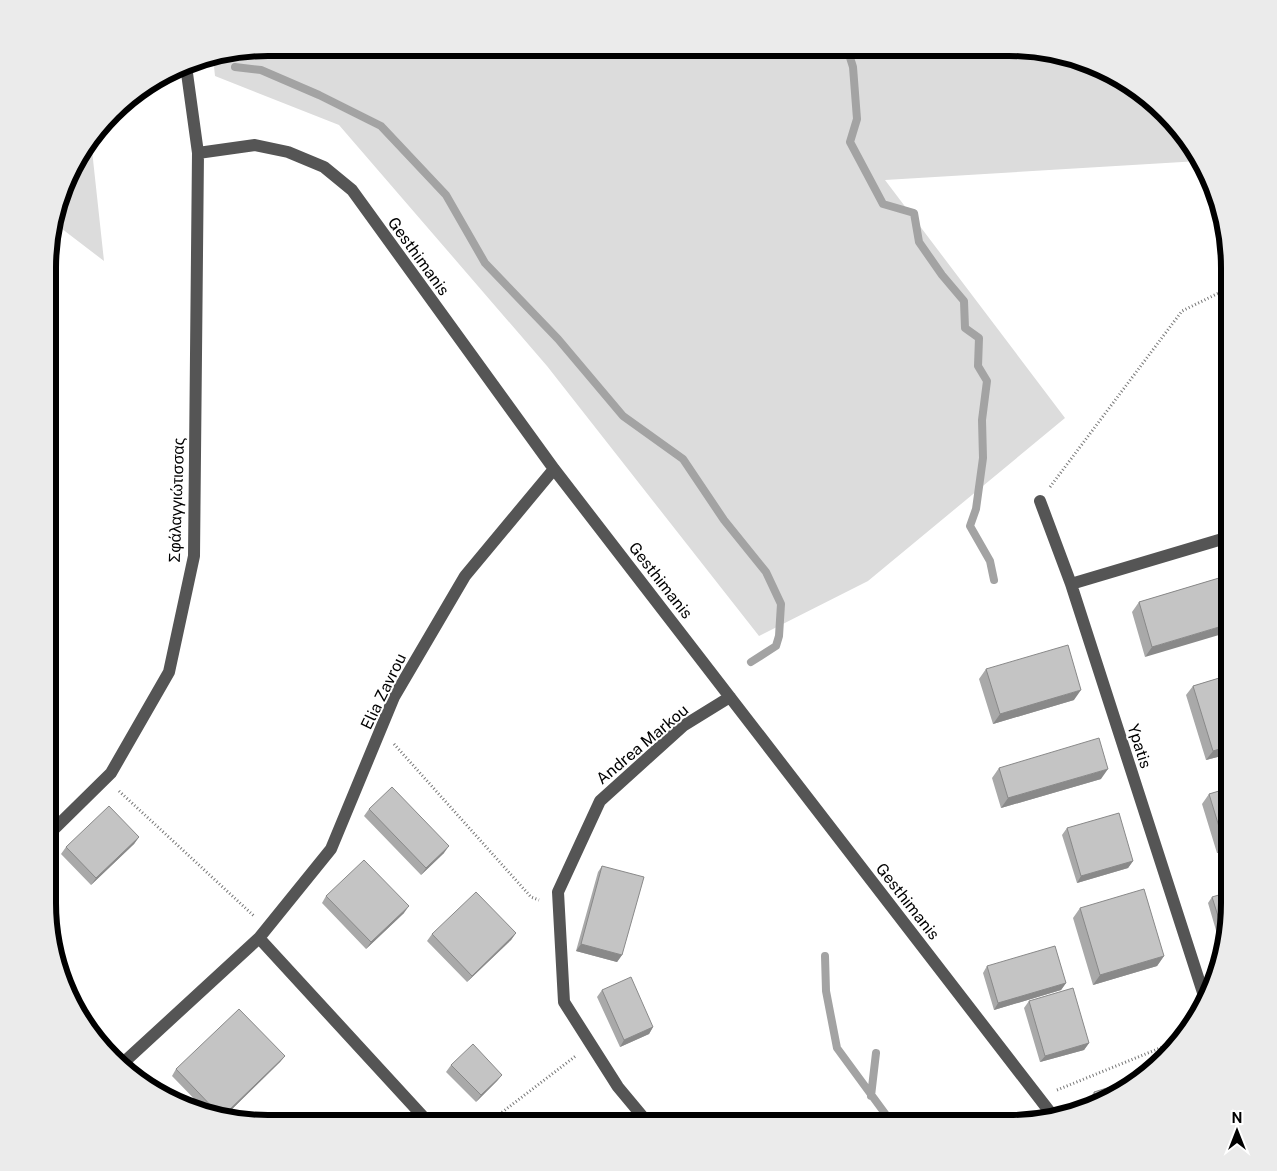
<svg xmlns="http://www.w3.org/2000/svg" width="1277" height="1171" font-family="'Public Sans',sans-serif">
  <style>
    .green { fill: #dcdcdc }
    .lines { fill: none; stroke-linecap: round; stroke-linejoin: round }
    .stream { stroke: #a3a3a3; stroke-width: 8 }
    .path { stroke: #777; stroke-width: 3; stroke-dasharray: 1 2.5; stroke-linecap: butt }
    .minor { stroke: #555; stroke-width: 12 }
    .wall { fill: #a9a9a9 }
    .shaded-wall { fill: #898989 }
    .building { fill: #c4c4c4; stroke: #898989 }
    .labels { text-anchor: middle; stroke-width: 4; stroke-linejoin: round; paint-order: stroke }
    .street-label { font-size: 16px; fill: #000; stroke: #fff }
    .rim { fill: none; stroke: #000; stroke-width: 6 }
  </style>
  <rect width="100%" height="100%" fill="#fff"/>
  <path class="green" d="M268,48H1024L1107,70L1175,123L1199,161L885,180L1065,418L868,581L759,636L547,366L339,125L215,76L213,57Z
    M91,141L104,261L53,222L77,157Z"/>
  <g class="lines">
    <path class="stream" d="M847,48L853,67L857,119L850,142L883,204L914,213L919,242L942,275L964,301L965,328L979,338L978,366L987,381L982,420L983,458L976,509L970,526L990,561L994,580
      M235,67L261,70L319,95L381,126L446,195L485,263L558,339L623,416L683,459L724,520L766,572L781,604L779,636L776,646L751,662
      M825,956L826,991L837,1048L892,1123
      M871,1096L876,1053"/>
    <path class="path" d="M1050,487L1182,311L1229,288
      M394,744L531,897L539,900
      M119,791L254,916
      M1057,1090L1175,1042
      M488,1123L577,1055"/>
    <path class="minor" d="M198,153L255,145L288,152L324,167L352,190L554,469L1053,1116
      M1040,501L1071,584L1206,1002
      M1071,584L1229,537
      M48,835L111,773L169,672L194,556L198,153L186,66
      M259,938L429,1123
      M122,1064L259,938L331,849L394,697L465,576L554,469
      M648,1123L618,1087L564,1002L558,892L600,801L683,726L730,697"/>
  </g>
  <path class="wall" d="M1229,575L1145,657L1132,612L1139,602Z
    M986,669L1074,700L993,724L979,679Z
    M1229,675V754L1206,760L1186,695L1193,686Z
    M999,768L1101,779L1001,808L992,778Z
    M1229,788V849L1217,853L1202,804L1209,794Z
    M369,809L444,853L421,875L364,816Z
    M1067,828L1133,861L1128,868L1077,883L1062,835Z
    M139,837L134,844L91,885L61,854L66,847Z
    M602,866L622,955L617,962L576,951L598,872Z
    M326,896L404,913L366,949L322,903Z
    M1212,897L1230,903L1220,944L1208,903Z
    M1080,908L1164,956L1157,966L1093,985L1073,918Z
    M516,933L511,940L467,982L427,941L432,934Z
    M987,966L1066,983L1061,990L994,1010L983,973Z
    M602,990L653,1027L649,1034L620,1047L597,997Z
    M1029,1001L1089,1043L1084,1050L1040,1062L1024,1008Z
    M285,1056L280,1062L227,1114L203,1108L172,1076L176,1069Z
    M451,1065L502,1075L497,1081L476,1102L446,1072Z
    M1139,1078L1093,1107H1092L1089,1099L1094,1092Z"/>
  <path class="shaded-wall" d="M1229,624V632L1145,657L1152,647Z
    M1081,690L1074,700L993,724L1000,714Z
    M1229,746V754L1206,760L1213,751Z
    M1108,769L1101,779L1001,808L1008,798Z
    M139,837L134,844L91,885L96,878Z
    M1229,841V849L1217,853L1224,843Z
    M449,846L444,853L421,875L426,868Z
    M1133,861L1128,868L1077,883L1081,876Z
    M409,906L404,913L366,949L371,942Z
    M516,933L511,940L467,982L472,976Z
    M581,944L622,955L617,962L576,951Z
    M1164,956L1157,966L1093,985L1100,975Z
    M1066,983L1061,990L994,1010L998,1003Z
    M653,1027L649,1034L620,1047L624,1040Z
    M1089,1043L1084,1050L1040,1062L1045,1056Z
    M285,1056L280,1062L227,1114H225Z
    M502,1075L497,1081L476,1102L481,1095Z"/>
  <path class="building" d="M1229,575V624L1152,647L1139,602Z
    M1068,645L1081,690L1000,714L986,669Z
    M1229,675V746L1213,751L1193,686Z
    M1099,738L1108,769L1008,798L999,768Z
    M392,787L449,846L426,868L369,809Z
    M1229,788V841L1224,843L1209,794Z
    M109,806L139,837L96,878L66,847Z
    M1119,813L1133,861L1081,876L1067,828Z
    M364,860L409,906L371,942L326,896Z
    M602,866L644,877L622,955L581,944Z
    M1144,889L1164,956L1100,975L1080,908Z
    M476,892L516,933L472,976L432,934Z
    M1229,892L1230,903L1223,932L1212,897Z
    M1055,946L1066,983L998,1003L987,966Z
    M631,977L653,1027L624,1040L602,990Z
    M1073,988L1089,1043L1045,1056L1029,1001Z
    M239,1009L285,1056L225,1114L217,1112L176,1069Z
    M473,1044L502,1075L481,1095L451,1065Z
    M1139,1078L1097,1104L1094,1092Z"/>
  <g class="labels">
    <g class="street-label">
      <text transform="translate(419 256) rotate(54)" y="6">Gesthimanis</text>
      <text transform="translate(176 500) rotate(-88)" y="6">Σφάλαγγιώτισσας</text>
      <text transform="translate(661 580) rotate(52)" y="6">Gesthimanis</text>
      <text transform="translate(383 691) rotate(-64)" y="6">Elia Zavrou</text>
      <text transform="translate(642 744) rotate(-40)" y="6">Andrea Markou</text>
      <text transform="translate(1140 746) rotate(72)" y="6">Ypatis</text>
      <text transform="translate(908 901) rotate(52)" y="6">Gesthimanis</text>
    </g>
  </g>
  <path d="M0 0H1277V1171H0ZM268 56H1009A212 212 0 0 1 1221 268V903A212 212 0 0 1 1009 1115H268A212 212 0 0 1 56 903V268A212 212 0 0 1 268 56Z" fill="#ebebeb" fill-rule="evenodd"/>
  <path class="rim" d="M268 56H1009A212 212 0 0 1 1221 268V903A212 212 0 0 1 1009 1115H268A212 212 0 0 1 56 903V268A212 212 0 0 1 268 56Z"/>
  <g transform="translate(1237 1131)" stroke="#ffffff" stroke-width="4" paint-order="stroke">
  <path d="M0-4L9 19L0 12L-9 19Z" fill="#000000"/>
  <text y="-8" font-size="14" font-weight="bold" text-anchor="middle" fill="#000000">N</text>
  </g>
</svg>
